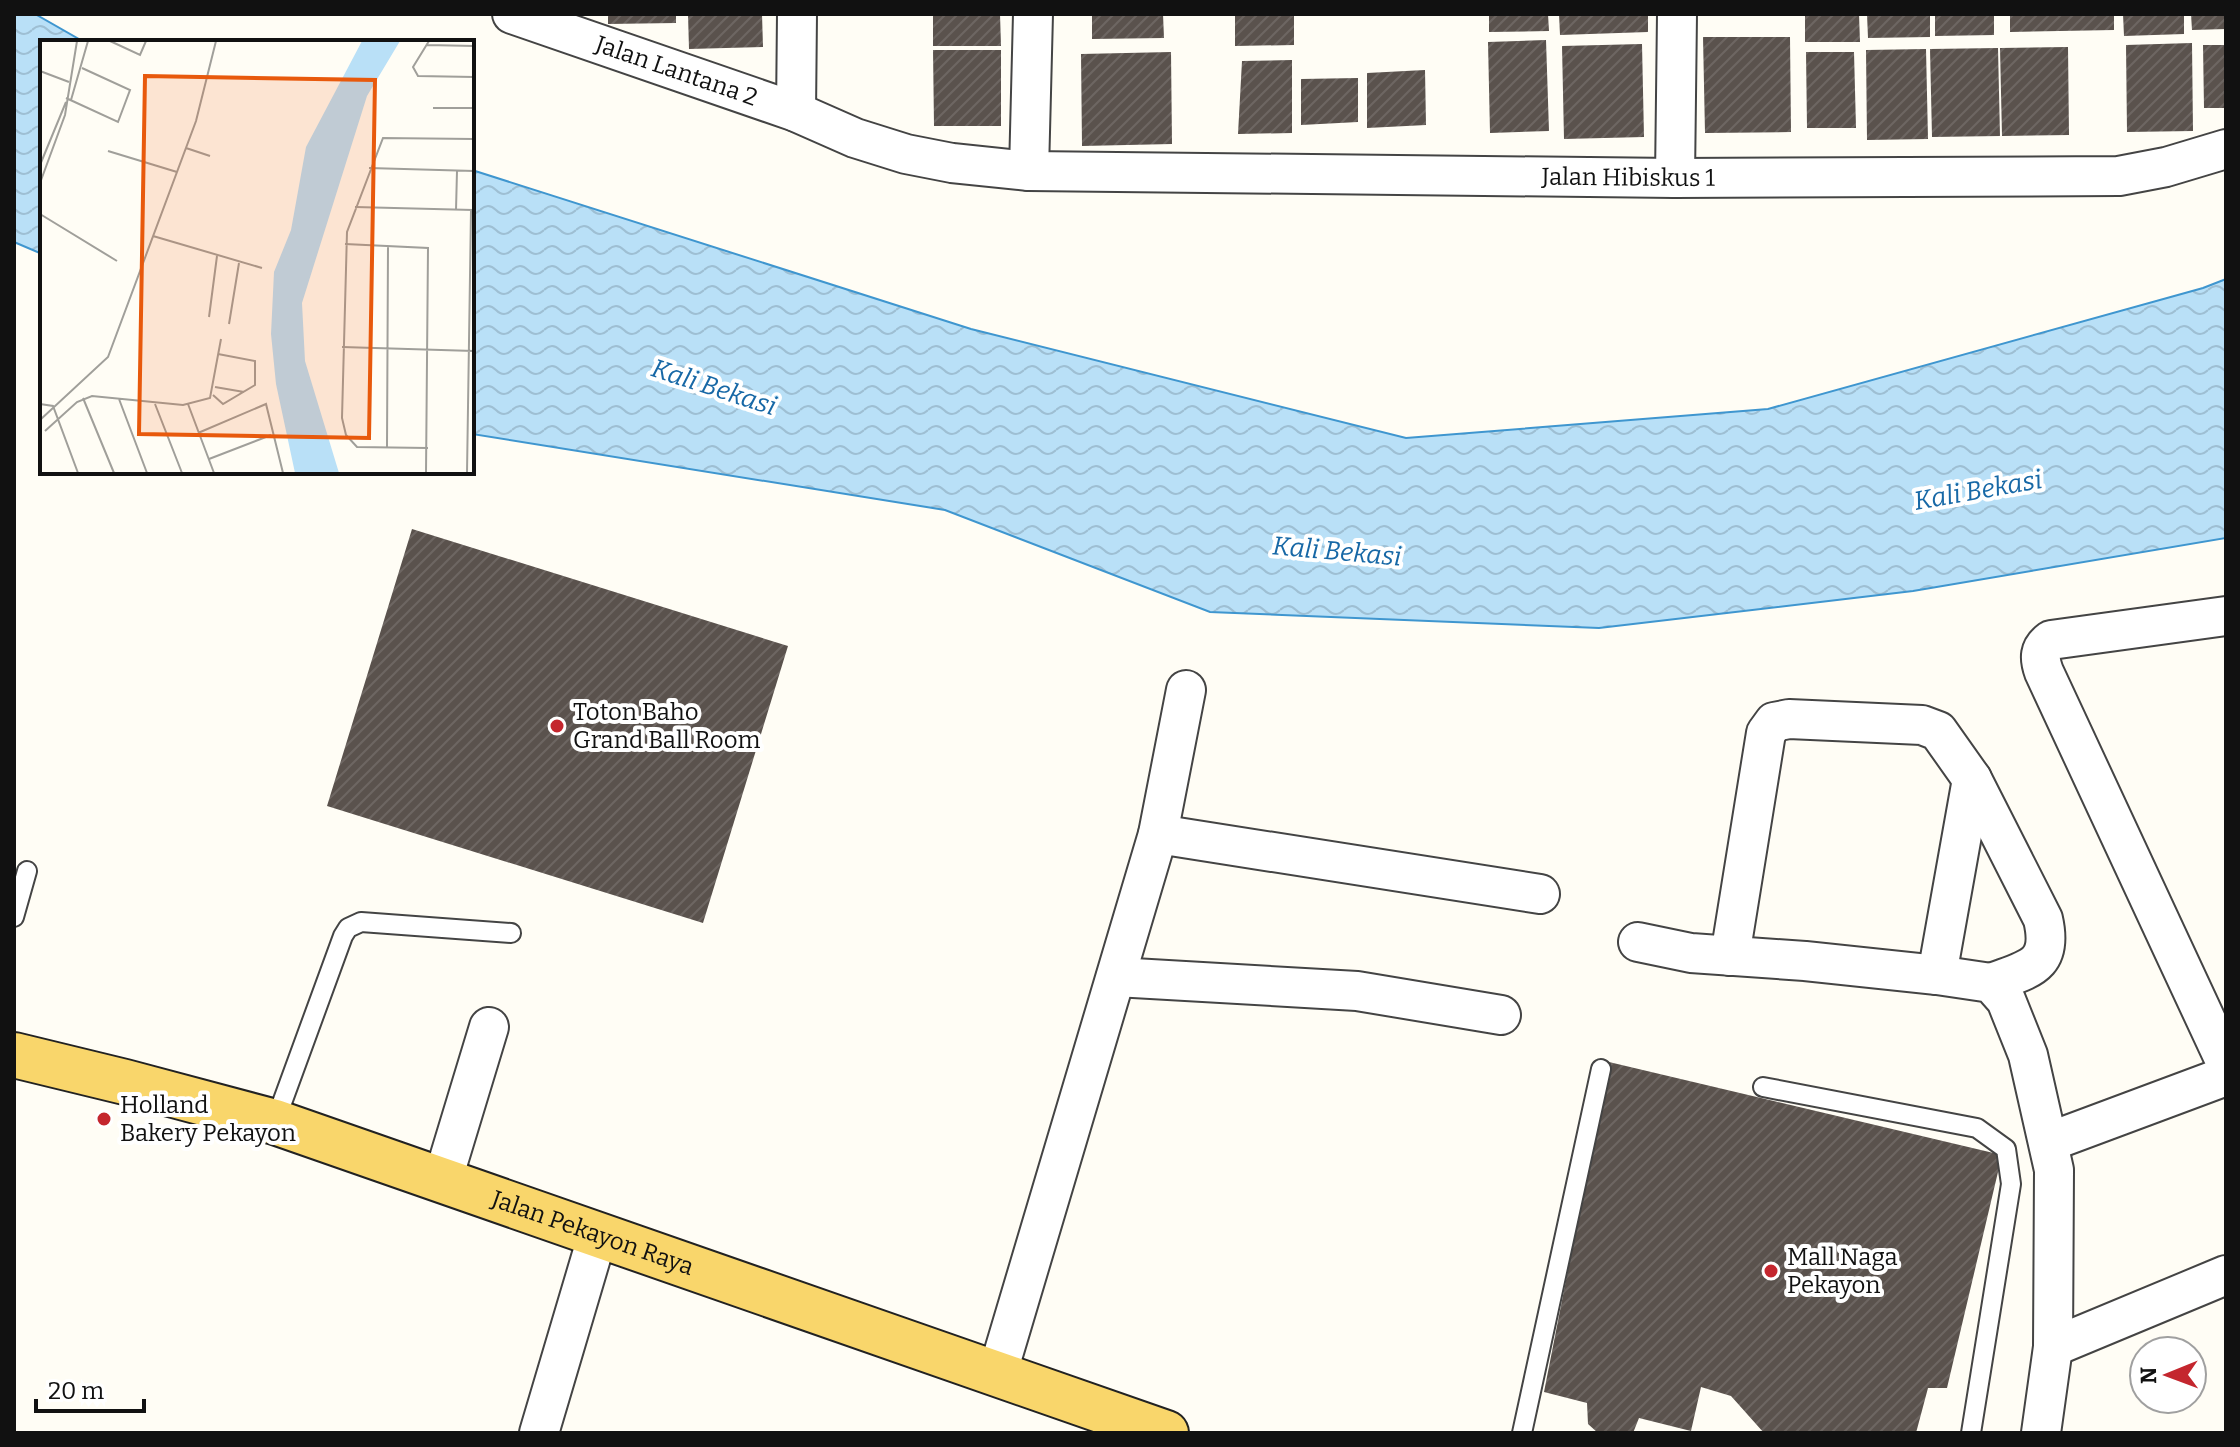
<svg xmlns="http://www.w3.org/2000/svg" width="2240" height="1447" font-family="Bitter,serif">
  <style>
    .water { fill: url(#water-waves); stroke: #3f96cf; stroke-width: 2 }
    .building { fill: url(#building-hatch) }
    .lines { fill: none; stroke-linecap: round; stroke-linejoin: round }
    .service-casing { stroke: #444; stroke-width: 22 }
    .minor-casing { stroke: #444; stroke-width: 42 }
    .primary-casing { stroke: #222; stroke-width: 48 }
    .service { stroke: #fff; stroke-width: 18 }
    .minor { stroke: #fff; stroke-width: 38 }
    .primary { stroke: #f9d66b; stroke-width: 44 }
    .poi-dot { fill: #c4262e; stroke: #fff; stroke-width: 3 }
    .labels { text-anchor: middle; stroke-width: 8; stroke-linejoin: round; paint-order: stroke }
    .street-label { font-size: 24px; fill: #111; stroke: #fff }
    .poi-label { font-size: 24px; fill: #111; stroke: #fff; text-anchor: start }
    .water-label { font-size: 26px; font-style: italic; fill: #1768a6; stroke: #fff }
    .inset-road { fill: none; stroke: #a09f9a; stroke-width: 2 }
    .view { fill: #e8590c; fill-opacity: 0.15; stroke: #e8590c; stroke-width: 4 }
    .inset-edge { fill: none; stroke: #111; stroke-width: 4 }
  </style>
  <defs>
    <pattern id="water-waves" width="16" height="10" patternUnits="userSpaceOnUse" patternTransform="scale(2)"><rect width="16" height="10" fill="#b9e0f7"/><path d="M0 5q4-4 8 0t8 0" fill="none" stroke="#9ebfd3"/></pattern>
    <pattern id="building-hatch" width="6" height="6" patternUnits="userSpaceOnUse" patternTransform="scale(2)"><rect width="6" height="6" fill="#5a524d"/><path d="M-1 1l2-2M0 6l6-6M5 7l2-2" fill="none" stroke="#6d6662"/></pattern>
  </defs>
  <rect width="100%" height="100%" fill="#fffdf5"/>
  <path class="water" d="M14,14H35L84,42H42V254L14,242Z
    M472,170L971,329L1406,438L1768,409L2203,288L2226,279V538L1913,591L1599,628L1210,612L945,510L472,434Z"/>
  <path class="building" d="M608,14H676V23L608,24Z
    M688,14H762L763,47L689,49Z
    M933,14H1000L1001,46H933Z
    M1092,14H1163L1164,38L1092,39Z
    M1235,14H1294V45L1235,46Z
    M1489,14H1548L1549,31L1489,32Z
    M1559,14H1648V32L1560,35Z
    M1805,14H1859L1860,42H1805Z
    M1867,14H1930V37L1868,38Z
    M1935,14H1994V35L1935,36Z
    M2010,14H2114V30L2010,32Z
    M2123,14H2184V34L2124,36Z
    M2191,14H2226V29L2192,30Z
    M1703,37H1790L1791,132L1705,133Z
    M1546,40L1549,131L1490,133L1488,42Z
    M2192,43L2193,131L2127,132L2126,45Z
    M1642,44L1644,137L1564,139L1562,46Z
    M2203,45H2226V108H2204Z
    M2068,47L2069,135L2002,136L2000,48Z
    M1998,48L2000,136L1932,137L1930,49Z
    M1926,49L1928,139L1867,140L1866,50Z
    M933,50H1001V126H934Z
    M1171,52L1172,144L1082,146L1081,54Z
    M1806,52H1854L1856,128H1807Z
    M1292,60V133L1238,134L1242,61Z
    M1425,70L1426,125L1367,128V73Z
    M1358,78V122L1301,125V79Z
    M412,529L788,646L703,923L327,806Z
    M1609,1062L2002,1155L1947,1388H1928L1916,1433H1764L1731,1396L1701,1387L1691,1431L1639,1418L1633,1433H1598L1588,1424L1587,1403L1544,1392Z"/>
  <g class="lines">
    <defs>
      <path id="service" d="M14,917L27,871
        M1763,1087L1977,1128L2006,1149L2011,1184L1971,1433
        M275,1122L343,936L348,928L361,922L511,933
        M1522,1433L1601,1069"/>
      <g id="minor">
        <path id="s1" d="M512,14L796,112L855,138L906,154L952,163L1029,171L1675,178L2119,176L2166,167L2226,149"/>
        <path d="M796,112L797,14"/>
        <path d="M1029,171L1033,14"/>
        <path d="M1675,178L1677,14"/>
        <path d="M2226,616L2051,640C2039,649 2039,658 2044,672L2226,1063"/>
        <path d="M1158,834L1540,894"/>
        <path d="M1638,942L1691,953L1805,961L1937,975L1991,983L2006,1000L2028,1055L2054,1170L2053,1347L2041,1433"/>
        <path d="M1730,956L1766,733L1774,722L1789,719L1922,725L1938,731L1972,779L2043,919C2054,967 2028,969 1991,983"/>
        <path d="M1937,975L1972,779"/>
        <path d="M1116,977L1357,991L1501,1015"/>
        <path d="M2049,1142L2226,1076"/>
        <path d="M442,1182L489,1027"/>
        <path d="M2053,1347L2226,1275"/>
        <path d="M997,1375L1158,834L1186,690"/>
        <path d="M539,1433L598,1234"/>
      </g>
      <g id="primary">
        <path id="s2" d="M14,1055L125,1082L275,1122L1166,1433"/>
      </g>
    </defs>
    <use href="#service" class="service-casing"/>
    <use href="#minor" class="minor-casing"/>
    <use href="#primary" class="primary-casing"/>
    <use href="#service" class="service"/>
    <use href="#minor" class="minor"/>
    <use href="#primary" class="primary"/>
  </g>
  <g class="poi-dot">
    <circle cx="557" cy="726" r="8"/>
    <circle cx="104" cy="1119" r="8"/>
    <circle cx="1771" cy="1271" r="8"/>
  </g>
  <g class="labels">
    <g class="street-label">
      <text dy="8" stroke="none"><textPath href="#s1" startOffset="174">Jalan Lantana 2</textPath></text>
      <text dy="8" stroke="none"><textPath href="#s1" startOffset="1142">Jalan Hibiskus 1</textPath></text>
      <text dy="8" stroke="none"><textPath href="#s2" startOffset="606">Jalan Pekayon Raya</textPath></text>
    </g>
    <g class="poi-label">
      <text x="573" y="720">Toton Baho<tspan x="573" dy="28">Grand Ball Room</tspan></text>
      <text x="120" y="1113">Holland<tspan x="120" dy="28">Bakery Pekayon</tspan></text>
      <text x="1787" y="1265">Mall Naga<tspan x="1787" dy="28">Pekayon</tspan></text>
    </g>
    <g class="water-label">
      <text transform="translate(714 387) rotate(18)" y="9">Kali Bekasi</text>
      <text transform="translate(1978 490) rotate(-10)" y="9">Kali Bekasi</text>
      <text transform="translate(1337 551) rotate(5)" y="9">Kali Bekasi</text>
    </g>
  </g>
  <g transform="translate(40 40)">
    <rect width="434" height="434" fill="#fffdf5"/>
    <path d="M322,1H360L327,56L262,263L265,321L299,433H255L236,344L231,294L234,232L251,190L266,107Z" fill="#b9e0f7"/>
    <path class="inset-road" d="M70,1L100,15L106,1M389,1L373,27L378,36L434,37M387,5L434,6M0,31L29,42M26,58L78,82L90,50L42,28M31,60L48,1M393,68H434M146,108L170,116M68,111L137,132M0,125L26,62M329,128L434,131M0,143L25,75L37,1M315,167L433,170M416,170L417,131M0,174L77,221M113,196L222,228M305,204L388,208L386,433M169,277L177,216M189,284L199,223M302,307L434,311M175,347L204,352M173,355L183,364L215,345V321L178,314M43,358L74,433M79,359L107,433M0,364L13,366L38,433M115,364L142,433M148,364L174,433M0,380L68,317L156,81L176,1M5,391L37,362L52,356L143,365L170,358L181,299M158,393L226,364L243,433M347,408L348,206M388,408L317,407L306,395L302,378L307,192L343,98L434,99M169,419L231,395M427,433L431,170"/>
    <path class="view" d="M105,36L335,40L329,398L99,394Z"/>
    <rect width="434" height="434" class="inset-edge"/>
  </g>
  <rect width="2240" height="1447" fill="none" stroke="#111111" stroke-width="32"/>
  <g transform="translate(2168 1375) rotate(269)"><circle r="38" fill="#ffffff" stroke="#a0a0a0" stroke-width="2"/>
  <path d="M0-6L14 30L0 20L-14 30Z" fill="#c4262e"/>
  <text y="-12" font-size="22" font-weight="bold" text-anchor="middle" fill="#111111">N</text>
  </g>
  <path d="M36 1399v12h108v-12" fill="none" stroke="#111111" stroke-width="4"/>
  <text x="48" y="1399" font-size="24" fill="#111111" stroke="#ffffff" stroke-width="6" paint-order="stroke">20 m</text>
</svg>
